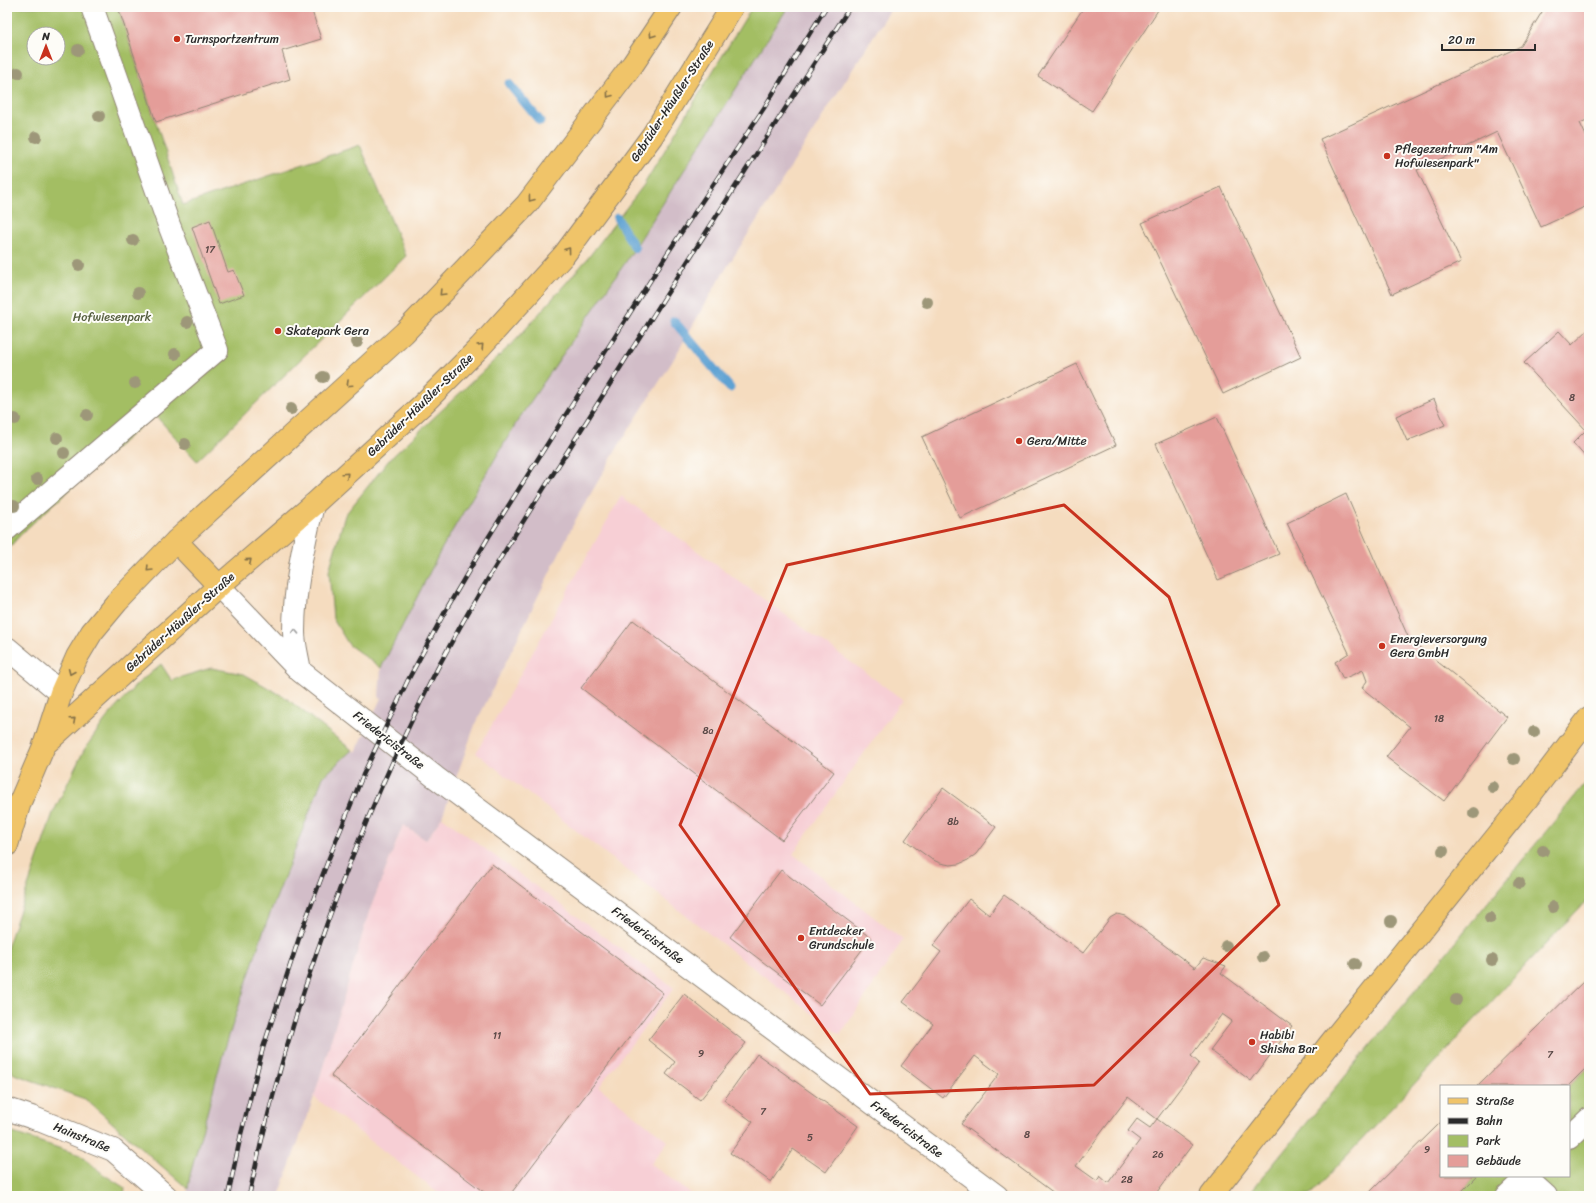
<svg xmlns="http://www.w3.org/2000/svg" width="1596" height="1203" font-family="Sriracha,sans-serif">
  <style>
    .built { fill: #f7cfd5 }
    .industrial { fill: #d2bdc8 }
    .green { fill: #a3be64; stroke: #677448; fill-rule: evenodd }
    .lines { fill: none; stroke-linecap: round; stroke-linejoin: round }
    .stream { stroke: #5ea2d3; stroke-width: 9 }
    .building { fill: #e49d99 }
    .minor-casing { stroke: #908475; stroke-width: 24 }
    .major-casing { stroke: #908475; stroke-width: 24 }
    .minor { stroke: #fff; stroke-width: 22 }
    .major { stroke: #f0c469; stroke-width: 22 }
    .rail-casing { stroke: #2b2b2b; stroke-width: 4.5 }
    .rail { stroke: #fdfcf7; stroke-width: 3; stroke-dasharray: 9; stroke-linecap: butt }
    .tree { fill: #9d9779 }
    .oneway { stroke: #847047 }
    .oneway2 { stroke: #a0a0a0 }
    .marked { fill: none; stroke: #c8321e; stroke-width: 3; stroke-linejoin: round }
    .poi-dot { fill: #c8321e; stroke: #fdfcf7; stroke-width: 1.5 }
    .labels { text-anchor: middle; stroke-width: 4; stroke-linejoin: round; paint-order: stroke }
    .number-label { font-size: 10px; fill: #594846 }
    .poi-label { font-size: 12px; fill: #2b2b2b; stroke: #fdfcf7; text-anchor: start }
    .street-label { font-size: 12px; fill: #2b2b2b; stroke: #fdfcf7 }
    .park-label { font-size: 12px; fill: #555e3f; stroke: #fdfcf7 }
  </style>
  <rect width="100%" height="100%" fill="#fdfcf7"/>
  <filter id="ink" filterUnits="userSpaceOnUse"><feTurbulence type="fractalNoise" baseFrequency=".025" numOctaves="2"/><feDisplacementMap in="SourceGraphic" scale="8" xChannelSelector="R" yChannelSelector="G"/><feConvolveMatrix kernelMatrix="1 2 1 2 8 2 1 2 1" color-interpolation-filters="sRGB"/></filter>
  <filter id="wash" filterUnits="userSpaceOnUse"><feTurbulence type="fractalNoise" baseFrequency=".012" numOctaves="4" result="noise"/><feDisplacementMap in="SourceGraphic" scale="16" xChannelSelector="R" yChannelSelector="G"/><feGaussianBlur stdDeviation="0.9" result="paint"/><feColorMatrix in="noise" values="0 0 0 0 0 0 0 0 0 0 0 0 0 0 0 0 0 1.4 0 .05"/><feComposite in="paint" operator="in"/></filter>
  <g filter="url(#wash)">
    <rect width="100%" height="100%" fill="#f5dcbf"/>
    <path class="built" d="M621,496L902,699L793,854L903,940L840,1035L476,753Z
      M442,817L674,988L599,1087L668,1141L651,1164L690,1193L687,1196H442L314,1097L369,912L403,825L426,840Z"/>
    <path class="industrial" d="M788,7H892L717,283L672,362L619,445L576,519L475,725L442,817L426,840L403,825L369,912L314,1097L279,1196H187L190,1175L223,1054L263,932L323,777L352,750L356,752L381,698L379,696L381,668L442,548L518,420L627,260Z"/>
    <path class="green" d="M7,7H118L183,205L360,145L406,256L197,461L154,414L24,531L7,550ZM34,34H58V58H34Z
      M752,7H788L627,260L518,420L442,548L381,668L349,645L333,619L329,571L345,515L389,460L517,339L588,258L643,186Z
      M161,664L172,681L178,678L211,668L244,674L286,698L352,750L323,777L263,932L223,1054L190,1175L188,1189L85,1099L14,1074L7,1066V948L53,813L84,750L105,720L136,685Z
      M1589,779V898L1309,1196H1247Z
      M1589,1066V1196H1457L1477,1176H1569L1568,1086Z
      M7,1131L80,1155L103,1174L125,1188L124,1196H7Z"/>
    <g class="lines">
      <path class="stream" d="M509,84L540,121
        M617,218L635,248
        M674,321L730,388"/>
    </g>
    <g id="blocks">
      <path class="building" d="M118,7H325L312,11L321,39L282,51L290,79L156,122Z
        M1084,7H1160L1092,111L1038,76Z
        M1545,7H1589V119L1580,123L1589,142V205L1541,227L1497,132L1417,170L1461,262L1392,294L1320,139L1521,46Z
        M1221,187L1301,357L1223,394L1142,223Z
        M210,220L228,272L234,270L244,295L219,304L192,227Z
        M1589,329V461L1573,443L1586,430L1524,363L1559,331L1572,345Z
        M1077,364L1116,445L960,518L922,437Z
        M1434,399L1445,425L1407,441L1396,416Z
        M1217,417L1279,554L1218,580L1156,444Z
        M1346,494L1409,639L1507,717L1444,801L1386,757L1410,727L1362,688L1367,681L1363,670L1343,679L1335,662L1349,653L1287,523Z
        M633,620L834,772L782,840L581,688Z
        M943,788L996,827L976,854L968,860L959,864L950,865L940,863L931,859L905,840Z
        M492,864L663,993L509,1196H489L331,1076Z
        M781,870L871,938L820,1005L730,937Z
        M1004,895L1083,953L1110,918L1117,914L1125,916L1195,968L1203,958L1226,966L1221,973L1292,1026L1251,1081L1210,1050L1232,1021L1222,1014L1191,1056L1199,1063L1157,1119L1128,1097L1076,1166L1097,1181L1100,1176L1108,1183L1140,1140L1128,1131L1137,1119L1150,1128L1157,1119L1192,1145L1154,1196H1058L961,1124L999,1074L975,1056L943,1098L901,1066L933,1024L903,1002L941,952L933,946L969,899L989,915Z
        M1589,976V1066L1586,1068L1568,1086H1477Z
        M684,994L746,1043L700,1100L666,1074L675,1062L648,1040Z
        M757,1054L858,1126L826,1172L793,1149L771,1182L730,1153L753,1122L724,1100Z
        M1441,1122V1176H1477L1457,1196H1367V1195Z"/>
    </g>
  </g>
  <g filter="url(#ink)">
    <use href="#blocks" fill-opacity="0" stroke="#908475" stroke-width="1"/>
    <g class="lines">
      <defs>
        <path id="minor" d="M7,529L217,350L169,225L92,7
          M219,586L300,671L435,777L997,1196
          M7,648L61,693
          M300,671C298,658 294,645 294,632C294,589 303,546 313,505
          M7,1109L34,1118L113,1150L166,1196
          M1569,1138L1589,1119
          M1526,1178L1546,1196
          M1507,1196L1528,1176"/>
        <path id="major" d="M176,541L219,586
          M44,745L219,586L313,505L421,406L480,347L564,255L652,136L732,7
          M7,845L20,802L44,746L61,693L77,657L92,632L117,602L176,541L404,333L527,204L633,64L671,7
          M1211,1196L1329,1045L1531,794L1589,718"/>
      </defs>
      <use href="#minor" class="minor-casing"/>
      <use href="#major" class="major-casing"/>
      <use href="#minor" class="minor"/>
      <use href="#major" class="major"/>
      <defs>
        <path id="rail" d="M228,1196L241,1134L263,1048L301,932L329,858L363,775L408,680L447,608L488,538L667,254L764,108L826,7
          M249,1196C286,1022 346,854 424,695C471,600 530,511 586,422C673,283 762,145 850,7"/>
      </defs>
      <use href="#rail" class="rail-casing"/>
      <use href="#rail" class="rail"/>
    </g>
    <g class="tree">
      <circle cx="78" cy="50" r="6"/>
      <circle cx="18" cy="73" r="6"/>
      <circle cx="99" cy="116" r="6"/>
      <circle cx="36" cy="137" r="6"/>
      <circle cx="133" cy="240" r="6"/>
      <circle cx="79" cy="265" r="6"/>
      <circle cx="138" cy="293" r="6"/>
      <circle cx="927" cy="302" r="6"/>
      <circle cx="187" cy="322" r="6"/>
      <circle cx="357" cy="342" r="6"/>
      <circle cx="175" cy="354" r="6"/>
      <circle cx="323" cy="377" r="6"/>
      <circle cx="135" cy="383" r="6"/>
      <circle cx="291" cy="409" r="6"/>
      <circle cx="87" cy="415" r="6"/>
      <circle cx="15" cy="419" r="6"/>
      <circle cx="57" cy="438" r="6"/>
      <circle cx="185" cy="444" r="6"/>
      <circle cx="64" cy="453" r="6"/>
      <circle cx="37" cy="479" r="6"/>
      <circle cx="14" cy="506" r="6"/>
      <circle cx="1534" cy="732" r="6"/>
      <circle cx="1514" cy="759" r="6"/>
      <circle cx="1493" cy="787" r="6"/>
      <circle cx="1474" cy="813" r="6"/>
      <circle cx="1443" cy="851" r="6"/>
      <circle cx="1543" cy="851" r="6"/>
      <circle cx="1519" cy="883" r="6"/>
      <circle cx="1553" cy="907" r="6"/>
      <circle cx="1490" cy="918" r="6"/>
      <circle cx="1391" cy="921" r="6"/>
      <circle cx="1226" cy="946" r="6"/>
      <circle cx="1263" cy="957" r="6"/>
      <circle cx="1492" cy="960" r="6"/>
      <circle cx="1355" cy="964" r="6"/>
      <circle cx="1456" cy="1000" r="6"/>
    </g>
    <defs><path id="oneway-chevron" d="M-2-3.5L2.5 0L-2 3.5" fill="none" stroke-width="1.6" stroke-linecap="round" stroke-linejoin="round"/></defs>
    <g class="oneway">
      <use href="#oneway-chevron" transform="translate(652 35) rotate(124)"/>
      <use href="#oneway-chevron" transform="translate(609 95) rotate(127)"/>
      <use href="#oneway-chevron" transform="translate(531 199) rotate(127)"/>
      <use href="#oneway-chevron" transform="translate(568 250) rotate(-53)"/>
      <use href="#oneway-chevron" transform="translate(442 293) rotate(134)"/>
      <use href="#oneway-chevron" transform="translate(481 346) rotate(-46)"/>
      <use href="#oneway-chevron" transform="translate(349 384) rotate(137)"/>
      <use href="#oneway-chevron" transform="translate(346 475) rotate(-43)"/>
      <use href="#oneway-chevron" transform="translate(249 561) rotate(-40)"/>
      <use href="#oneway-chevron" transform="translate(149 569) rotate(134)"/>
      <use href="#oneway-chevron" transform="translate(71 672) rotate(113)"/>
      <use href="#oneway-chevron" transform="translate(73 720) rotate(-42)"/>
    </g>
    <use class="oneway2" href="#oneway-chevron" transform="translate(295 632) rotate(-92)"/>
  </g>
  <path class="marked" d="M1064,505L1169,597L1279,905L1094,1085L870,1094L680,825L787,565Z"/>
  <g class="poi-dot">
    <circle cx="177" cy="39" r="4"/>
    <circle cx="1387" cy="156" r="4"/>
    <circle cx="278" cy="331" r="4"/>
    <circle cx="1019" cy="441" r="4"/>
    <circle cx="1382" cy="646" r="4"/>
    <circle cx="801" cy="938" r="4"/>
    <circle cx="1252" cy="1042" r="4"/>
  </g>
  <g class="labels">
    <g class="number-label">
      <text x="210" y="253">17</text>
      <text x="1572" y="401">8</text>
      <text x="1439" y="722">18</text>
      <text x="708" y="734">8a</text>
      <text x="953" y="825">8b</text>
      <text x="497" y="1039">11</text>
      <text x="701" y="1057">9</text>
      <text x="1550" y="1058">7</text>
      <text x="763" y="1115">7</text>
      <text x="1027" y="1138">8</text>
      <text x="810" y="1141">5</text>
      <text x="1427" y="1153">9</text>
      <text x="1158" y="1158">26</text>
      <text x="1127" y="1183">28</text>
    </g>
    <g class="poi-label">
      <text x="185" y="43">Turnsportzentrum</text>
      <text x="1395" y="153">Pflegezentrum "Am<tspan x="1395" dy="14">Hofwiesenpark"</tspan></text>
      <text x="286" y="335">Skatepark Gera</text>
      <text x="1027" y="445">Gera/Mitte</text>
      <text x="1390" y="643">Energieversorgung<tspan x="1390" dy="14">Gera GmbH</tspan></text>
      <text x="809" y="935">Entdecker<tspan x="809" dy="14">Grundschule</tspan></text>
      <text x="1260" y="1039">Habibi<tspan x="1260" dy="14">Shisha Bar</tspan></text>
    </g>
    <g class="street-label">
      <text transform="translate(672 101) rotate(-57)" y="4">Gebrüder-Häußler-Straße</text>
      <text transform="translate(420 405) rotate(-44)" y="4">Gebrüder-Häußler-Straße</text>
      <text transform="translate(180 622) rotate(-42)" y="4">Gebrüder-Häußler-Straße</text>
      <text transform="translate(389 740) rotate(38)" y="4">Friedericistraße</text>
      <text transform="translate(648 935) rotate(37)" y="4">Friedericistraße</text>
      <text transform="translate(907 1129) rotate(37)" y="4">Friedericistraße</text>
      <text transform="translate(82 1137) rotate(22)" y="4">Hainstraße</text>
    </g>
    <g class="park-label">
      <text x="112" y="321">Hofwiesenpark</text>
    </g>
  </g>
  <rect width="1596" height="1203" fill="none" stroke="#fdfcf7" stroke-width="24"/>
  <rect x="1440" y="1085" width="130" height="92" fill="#fdfcf7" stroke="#a9a8a5"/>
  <rect x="1448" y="1098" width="20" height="6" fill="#f0c469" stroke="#a9a8a5"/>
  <text x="1476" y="1105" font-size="12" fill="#2b2b2b">Straße</text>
  <rect x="1448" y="1118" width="20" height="6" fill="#2b2b2b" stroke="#a9a8a5"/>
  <text x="1476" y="1125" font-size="12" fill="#2b2b2b">Bahn</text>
  <rect x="1448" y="1135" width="20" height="12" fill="#a3be64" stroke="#a9a8a5"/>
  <text x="1476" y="1145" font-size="12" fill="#2b2b2b">Park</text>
  <rect x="1448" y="1155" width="20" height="12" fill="#e49d99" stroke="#a9a8a5"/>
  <text x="1476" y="1165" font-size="12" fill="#2b2b2b">Gebäude</text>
  <g transform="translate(46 46)"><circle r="19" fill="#fdfcf7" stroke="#a9a8a5"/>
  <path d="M0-3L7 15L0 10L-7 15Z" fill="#c8321e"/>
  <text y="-6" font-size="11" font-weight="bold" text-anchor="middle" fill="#2b2b2b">N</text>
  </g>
  <path d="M1442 44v6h93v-6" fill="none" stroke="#2b2b2b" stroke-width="2"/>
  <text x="1448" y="44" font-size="12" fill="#2b2b2b" stroke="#fdfcf7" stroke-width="3" paint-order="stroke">20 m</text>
</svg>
